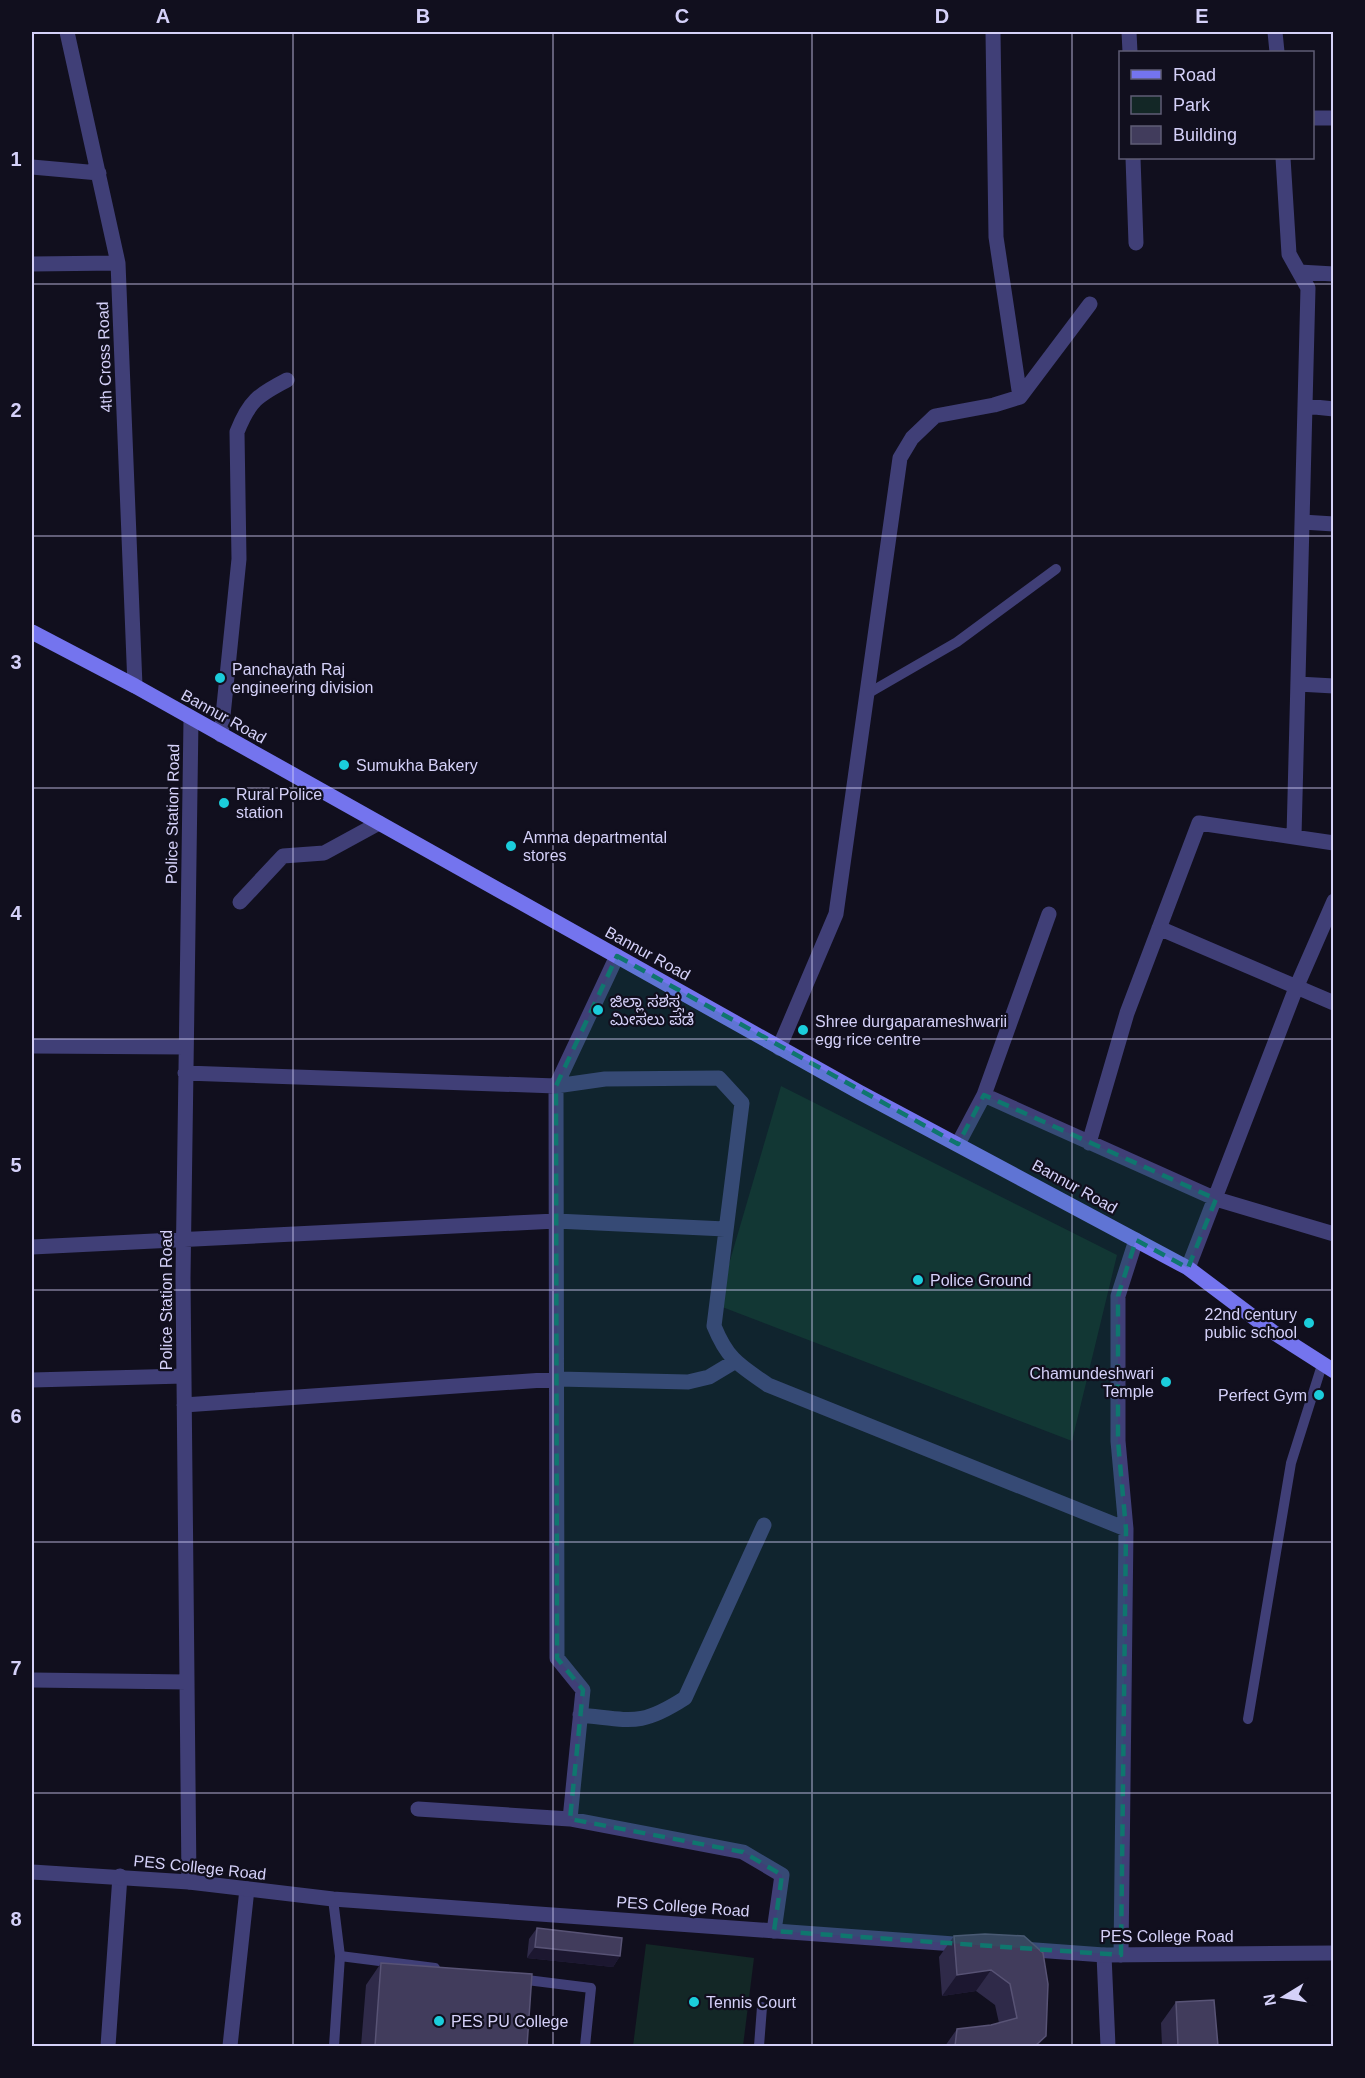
<svg xmlns="http://www.w3.org/2000/svg" width="1365" height="2078" font-family="Helvetica,'Noto Sans Kannada',sans-serif">
  <style>
    .green { fill: #132726 }
    .lines { fill: none; stroke-linecap: round; stroke-linejoin: round }
    .service { stroke: #403f77; stroke-width: 10 }
    .minor { stroke: #403f77; stroke-width: 15 }
    .tertiary { stroke: #403f77; stroke-width: 15 }
    .secondary { stroke: #7474ee; stroke-width: 15 }
    .wall { fill: #2f2a49 }
    .shaded-wall { fill: #1c1730 }
    .building { fill: #413c5c; stroke: #585375; stroke-width: 1.5 }
    .marked { fill: #0f766e; fill-opacity: 0.2; stroke: #0f766e; stroke-width: 4.5; stroke-dasharray: 12 8; stroke-linejoin: round }
    .grid { fill: none; stroke: #d5d1f9; stroke-width: 1.5; stroke-opacity: 0.55 }
    .poi-dot { fill: #1bcddb; stroke: #110f1e; stroke-width: 2 }
    .labels { text-anchor: middle; stroke-width: 4.5; stroke-linejoin: round; paint-order: stroke }
    .street-label { font-size: 16px; fill: #d5d1f9; stroke: #110f1e }
    .poi-label { font-size: 16px; fill: #d5d1f9; stroke: #110f1e; text-anchor: start }
    .neatline { fill: none; stroke: #d5d1f9; stroke-width: 2 }
    .grid-label { font-size: 20px; text-anchor: middle; font-weight: bold; fill: #d5d1f9 }
  </style>
  <rect width="100%" height="100%" fill="#110f1e"/>
  <path class="green" d="M781,1086L1117,1255L1072,1441L717,1305Z
    M646,1944L754,1958L743,2046H633Z"/>
  <g class="lines">
    <path class="service" d="M867,694L957,642L1056,569
      M1248,1719L1291,1463L1322,1365
      M333,1899L340,1956L334,2046
      M340,1956L435,1968
      M519,1979L591,1988L585,2046
      M759,2046L762,2007"/>
    <path class="minor" d="M67,32L118,263L135,686
      M993,32L996,237L1020,397
      M1129,32L1130,52
      M1275,32L1277,52
      M1312,118H1334
      M1133,158L1136,243
      M1283,158L1289,254L1308,288L1294,836
      M32,167L99,173
      M32,264L118,263
      M1299,272L1334,274
      M1305,406L1334,409
      M1302,522L1334,524
      M1298,684L1334,686
      M221,735L239,559L237,432C249,401 258,395 287,380
      M240,902L283,856L324,853L379,823
      M1159,928L1334,1003
      M32,1046L186,1047
      M779,1048L836,914L900,458L912,438L935,416L994,405L1020,397L1090,304
      M185,1073L556,1086L605,1079L719,1078L742,1103L714,1326C728,1360 739,1365 768,1385L1126,1529
      M984,1095L1049,914
      M1089,1143L1127,1013L1199,823L1334,843
      M958,1144L984,1095L1216,1199L1334,1234
      M32,1247L556,1221L725,1229
      M1188,1268L1296,988L1334,901
      M32,1380L184,1376
      M184,1405L558,1379L688,1382L709,1377L734,1362
      M32,1680L187,1682
      M580,1715C632,1720 640,1727 685,1698L764,1525
      M418,1809L570,1819L743,1852L782,1875L774,1931
      M570,1819L583,1690L557,1658L556,1086L617,956
      M189,1882L183,1278L191,719
      M1104,1955L1108,2046
      M1121,1955L1126,1529L1118,1441V1296L1136,1240
      M108,2046L120,1876
      M230,2046L247,1889"/>
    <path class="tertiary" d="M32,1872L189,1882L333,1899L968,1945
      M1022,1949L1104,1955L1334,1953"/>
    <path class="secondary" d="M32,632L135,686L859,1092L1188,1268L1273,1332L1334,1371"/>
  </g>
  <path class="wall" d="M537,1928L620,1956L613,1967L527,1958L529,1939Z
    M954,1936H1024L1038,2046H945L957,2029L991,2025L999,2023L995,2005L976,1991L942,1996L939,1957Z
    M381,1963L527,2046H361L366,1985Z
    M1176,2002L1218,2046H1162L1161,2023Z"/>
  <path class="shaded-wall" d="M535,1947L620,1956L613,1967L527,1958Z
    M991,1970L976,1991L942,1996L957,1975Z
    M1046,2036L1038,2046H1035Z"/>
  <path class="building" d="M537,1928L622,1938L620,1956L535,1947Z
    M985,1934L1024,1936L1043,1953L1048,1984L1046,2036L1035,2046H955L957,2029L991,2025L1017,2018L1010,1984L991,1970L957,1975L954,1936Z
    M381,1963L532,1974L527,2046H375Z
    M1214,2000L1218,2046H1178L1176,2002Z"/>
  <path class="marked" d="M617,956L958,1144L984,1095L1216,1199L1188,1268L1136,1240L1118,1296V1441L1126,1529L1121,1955L774,1931L782,1875L743,1852L570,1819L583,1690L557,1658L556,1086Z"/>
  <path class="grid" d="M293,32V2046M553,32V2046M812,32V2046M1072,32V2046M32,284H1334M32,536H1334M32,788H1334M32,1039H1334M32,1290H1334M32,1542H1334M32,1793H1334"/>
  <g class="poi-dot">
    <circle cx="220" cy="678" r="6"/>
    <circle cx="344" cy="765" r="6"/>
    <circle cx="224" cy="803" r="6"/>
    <circle cx="511" cy="846" r="6"/>
    <circle cx="598" cy="1010" r="6"/>
    <circle cx="803" cy="1030" r="6"/>
    <circle cx="918" cy="1280" r="6"/>
    <circle cx="1309" cy="1323" r="6"/>
    <circle cx="1166" cy="1382" r="6"/>
    <circle cx="1319" cy="1395" r="6"/>
    <circle cx="694" cy="2002" r="6"/>
    <circle cx="439" cy="2021" r="6"/>
  </g>
  <g class="labels">
    <g class="street-label">
      <text transform="translate(104 357) rotate(-92)" y="6">4th Cross Road</text>
      <text transform="translate(224 716) rotate(29)" y="6">Bannur Road</text>
      <text transform="translate(172 814) rotate(-89)" y="6">Police Station Road</text>
      <text transform="translate(648 953) rotate(29)" y="6">Bannur Road</text>
      <text transform="translate(1075 1186) rotate(29)" y="6">Bannur Road</text>
      <text transform="translate(166 1300) rotate(-90)" y="6">Police Station Road</text>
      <text transform="translate(200 1867) rotate(6)" y="6">PES College Road</text>
      <text transform="translate(683 1906) rotate(4)" y="6">PES College Road</text>
      <text x="1167" y="1942">PES College Road</text>
    </g>
    <g class="poi-label">
      <text x="232" y="675">Panchayath Raj<tspan x="232" dy="18">engineering division</tspan></text>
      <text x="356" y="771">Sumukha Bakery</text>
      <text x="236" y="800">Rural Police<tspan x="236" dy="18">station</tspan></text>
      <text x="523" y="843">Amma departmental<tspan x="523" dy="18">stores</tspan></text>
      <text x="610" y="1007">ಜಿಲ್ಲಾ ಸಶಸ್ತ್ರ<tspan x="610" dy="18">ಮೀಸಲು ಪಡೆ</tspan></text>
      <text x="815" y="1027">Shree durgaparameshwarii<tspan x="815" dy="18">egg rice centre</tspan></text>
      <text x="930" y="1286">Police Ground</text>
      <text x="1297" y="1320" text-anchor="end">22nd century<tspan x="1297" dy="18">public school</tspan></text>
      <text x="1154" y="1379" text-anchor="end">Chamundeshwari<tspan x="1154" dy="18">Temple</tspan></text>
      <text x="1307" y="1401" text-anchor="end">Perfect Gym</text>
      <text x="706" y="2008">Tennis Court</text>
      <text x="451" y="2027">PES PU College</text>
    </g>
  </g>
  <rect width="1365" height="2078" fill="none" stroke="#110f1e" stroke-width="66"/>
  <rect x="1119" y="51" width="195" height="108" fill="#110f1e" stroke="#5f5d76" stroke-width="1.5"/>
  <rect x="1131" y="70" width="30" height="9" fill="#7474ee" stroke="#5f5d76" stroke-width="1.5"/>
  <text x="1173" y="81" font-size="18" fill="#d5d1f9">Road</text>
  <rect x="1131" y="96" width="30" height="18" fill="#132726" stroke="#5f5d76" stroke-width="1.5"/>
  <text x="1173" y="111" font-size="18" fill="#d5d1f9">Park</text>
  <rect x="1131" y="126" width="30" height="18" fill="#413c5c" stroke="#5f5d76" stroke-width="1.5"/>
  <text x="1173" y="141" font-size="18" fill="#d5d1f9">Building</text>
  <g transform="translate(1284 1997) rotate(259)" stroke="#110f1e" stroke-width="4.5" paint-order="stroke">
  <path d="M0-4.5L10 22L0 15L-10 22Z" fill="#d5d1f9"/>
  <text y="-9" font-size="16" font-weight="bold" text-anchor="middle" fill="#d5d1f9">N</text>
  </g>
  <rect x="33" y="33" width="1299" height="2012" class="neatline"/>
  <g class="grid-label">
    <text x="163" y="23">A</text>
    <text x="423" y="23">B</text>
    <text x="682" y="23">C</text>
    <text x="942" y="23">D</text>
    <text x="1202" y="23">E</text>
    <text x="16" y="166">1</text>
    <text x="16" y="417">2</text>
    <text x="16" y="669">3</text>
    <text x="16" y="920">4</text>
    <text x="16" y="1172">5</text>
    <text x="16" y="1423">6</text>
    <text x="16" y="1675">7</text>
    <text x="16" y="1926">8</text>
  </g>
</svg>
